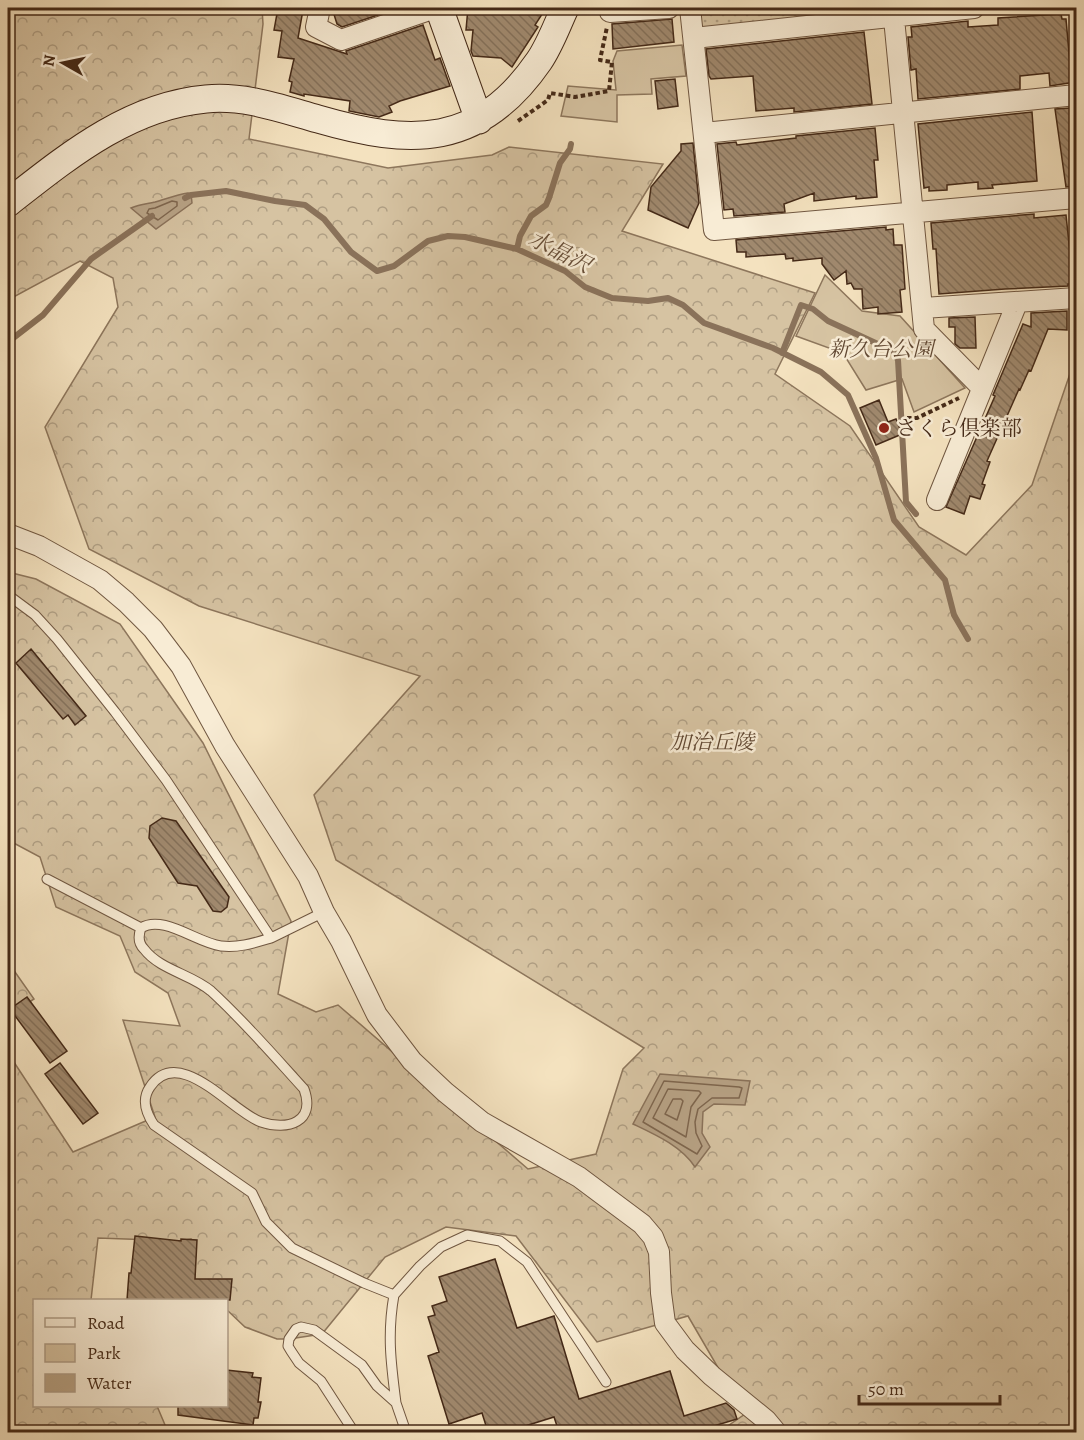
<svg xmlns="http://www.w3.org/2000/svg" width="1084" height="1440" font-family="Alegreya,'Noto Serif JP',serif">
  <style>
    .grass { fill: url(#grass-dots); stroke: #8d765c; stroke-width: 1.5 }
    .forest { fill: url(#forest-crowns); stroke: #8d765c; stroke-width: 1.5 }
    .green { fill: #d6c3a2; stroke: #8d765c; stroke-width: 1.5 }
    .water { fill: #b8a386; stroke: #8a725a; stroke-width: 1.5 }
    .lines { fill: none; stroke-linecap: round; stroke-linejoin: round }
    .shore { stroke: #7e664e; stroke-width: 1.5 }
    .stream { stroke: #8a725a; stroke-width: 6 }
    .building { fill: url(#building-back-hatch); stroke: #442917; stroke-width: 1.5 }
    .lane-casing { stroke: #705741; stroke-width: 11 }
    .street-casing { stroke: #705741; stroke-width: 22 }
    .secondary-casing { stroke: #442917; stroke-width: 29 }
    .path { stroke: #442917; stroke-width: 4; stroke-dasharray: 4.5 3; stroke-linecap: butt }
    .lane { stroke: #f8ecd5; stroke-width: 9 }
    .street { stroke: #f8ecd5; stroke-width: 20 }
    .secondary { stroke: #f8ecd5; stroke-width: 27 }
    .poi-dot { fill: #8f2418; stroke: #f8ecd5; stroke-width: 2 }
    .labels { text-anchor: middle; stroke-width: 5; stroke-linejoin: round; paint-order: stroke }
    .park-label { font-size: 21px; font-style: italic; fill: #614833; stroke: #f8ecd5 }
    .poi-label { font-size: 21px; fill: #442917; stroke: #f8ecd5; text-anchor: start }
    .water-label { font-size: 22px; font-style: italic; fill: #674e38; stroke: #f8ecd5 }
  </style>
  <defs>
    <pattern id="grass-dots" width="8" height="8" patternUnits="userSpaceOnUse" patternTransform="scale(1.5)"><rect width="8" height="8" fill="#d6c3a2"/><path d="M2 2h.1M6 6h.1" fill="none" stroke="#af9e83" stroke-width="1.8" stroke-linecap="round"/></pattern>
    <pattern id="forest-crowns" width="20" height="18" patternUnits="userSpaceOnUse" patternTransform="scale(1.5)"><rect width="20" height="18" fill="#d6c3a2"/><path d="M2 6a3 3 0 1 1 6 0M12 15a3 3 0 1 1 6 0" fill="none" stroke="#af9e83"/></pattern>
    <pattern id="building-back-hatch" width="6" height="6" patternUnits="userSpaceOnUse" patternTransform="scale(1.5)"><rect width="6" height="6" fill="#a0896e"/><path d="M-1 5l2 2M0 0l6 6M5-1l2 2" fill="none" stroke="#847059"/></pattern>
  </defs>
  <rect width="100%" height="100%" fill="#f4e2bf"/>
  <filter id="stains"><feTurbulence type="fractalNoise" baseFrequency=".00333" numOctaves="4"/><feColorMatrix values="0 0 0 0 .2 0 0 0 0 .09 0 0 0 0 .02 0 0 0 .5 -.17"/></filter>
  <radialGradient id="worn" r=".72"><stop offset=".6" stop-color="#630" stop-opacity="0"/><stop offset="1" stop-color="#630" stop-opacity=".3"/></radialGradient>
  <path class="grass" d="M737,8H877L873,10L703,28L700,27L699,13L702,11Z"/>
  <path class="forest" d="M8,8H262L263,24L249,139L388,168L492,155L509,147L663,164L622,231L815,293L775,374L850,426L919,527L966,555L1032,485L1076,356V1432H719L745,1414L688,1316L597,1342L516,1236L446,1227L385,1257L322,1334L289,1339H277L245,1327L227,1310L226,1300H216L195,1281L191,1239L181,1241L98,1238L91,1300H34V1406H157L168,1432H8V1053L73,1152L155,1117L123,1020L180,1026L168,993L135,972L120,936L56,907L40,857L8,840V572L36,579L120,624L203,743L291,921L278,994L316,1012L338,1005L528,1169L596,1154L623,1069L644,1048L336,860L314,795L420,676L199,606L89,549L45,427L118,307L113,278L80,261L8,300Z
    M8,962L34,999L8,1016Z"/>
  <path class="green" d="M682,45L686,76L651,79L652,94L617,95V122L561,116L568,86L616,90L613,61L617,51Z
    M825,275L862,311L900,316L965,388L914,412L902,379L866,390L843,353L796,336Z"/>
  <path class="water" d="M188,193L191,194L192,203L156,229L131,208C140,204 146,204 155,202C166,199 176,195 188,193Z
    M660,1074L750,1081L745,1105L714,1104L703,1112L702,1133L710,1147L695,1167C681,1146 656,1135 633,1124Z"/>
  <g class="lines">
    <path class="shore" d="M172,201L177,202V206L158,220L147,213L149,209L155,208Z
      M664,1081L739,1087L742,1088L739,1098H712L698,1109L695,1122L696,1133L702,1146L697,1154L643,1122Z
      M668,1089L699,1091L701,1093L691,1107L686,1137L653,1118Z
      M673,1099H681L683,1101L677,1120L665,1114Z"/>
    <path class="stream" d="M185,198L191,195L226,191L275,201L305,205L324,219L351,252L377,271L394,266L428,241L448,236L465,237L517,249L565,271L585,287L612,298L648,301L668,298L683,305L704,323L773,348L821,372L848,395L876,458L894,520L945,580L954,615L968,639
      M517,249L520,236L531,216L546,205L549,198L560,163L570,149L571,144
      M8,342L43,315L91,259L152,216
      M782,353L801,305L813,309L828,321L893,351L898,360L906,502L916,514"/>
  </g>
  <path class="building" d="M278,8L303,10L298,38L347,54L346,51L423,25L435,60L440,58L450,86L400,101L389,106L392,112L379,117L349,111L350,101L304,94V96L290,92L292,82L289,81L294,59L278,57L282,31L274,30Z
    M332,8H399L342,27L337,24Z
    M468,8H546L535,25L538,27L512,67L501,58L473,56L471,51L473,30H466Z
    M1061,14L1062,19H1066L1070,64H1073L1075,82L1050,86L1049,73L1020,76V89L918,99L916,69L911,70L908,37H912L911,27L968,21V27L998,25V18Z
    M672,19L674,42L613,49L612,24Z
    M864,32L872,104L794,112V108L756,111L753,76L711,79L709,76L706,49Z
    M675,79L678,106L658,109L655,81Z
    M1071,108L1074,146H1077V186L1066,187L1055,109Z
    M1032,112L1037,181L992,185L993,188L978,189V182L947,185V190L929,191V187L924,188L918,124Z
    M875,128L878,160H874L877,197L856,199V196L814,201V193L784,204L785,212L734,216L733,209L724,210L717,144L736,142L737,145L796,138V136Z
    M693,143L699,203L688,228L648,210L651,187L681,151V144Z
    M1034,214V218L1066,215L1070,253H1074V284H1068V286L1005,289L939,294L936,249H933L931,223Z
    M886,227V230L893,229L894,245H902L905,289L900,290L902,312L878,314V307L863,309L862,289H854L851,283L847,284L846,271L834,280L822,264V258L793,261V258L786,259L785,254L746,257V252H737L736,240Z
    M1067,311V330L1048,329L1031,371L1029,370L1020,390L1019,389L987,461L990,462L982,484L985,485L980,499L970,496L964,514L946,507L995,396L993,395L1023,324L1031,327V313Z
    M975,317L976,348H960L955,344V327H949V318Z
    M879,400L888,422L896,419L902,434L876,445L860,408Z
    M31,649L86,716L75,725L68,715L63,719L16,663Z
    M162,818L176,821L229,897L227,907L221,912L213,911L197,886L178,883L149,838L150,826Z
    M27,997L67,1051L50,1063L10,1009Z
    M60,1063L98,1113L83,1124L45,1074Z
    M135,1236L181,1241V1239L197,1240L195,1279H232L230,1300H127L129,1273H131Z
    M495,1259L517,1328L554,1316L579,1399L670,1371L684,1416L726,1403L734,1410L737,1419L694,1432H559L554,1417L506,1432H488L482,1413L449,1424L428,1356L439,1352L428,1317L435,1315L432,1306L447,1301L439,1277Z
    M226,1370L253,1373L252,1377L261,1378L258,1402H261L258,1418H254L253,1425L178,1415V1406H226Z"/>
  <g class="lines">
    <defs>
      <path id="lane" d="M8,595L35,615L57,639L115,712L166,780L271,938C254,943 239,948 221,946C197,943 163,914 141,928C138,936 138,943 144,949C160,970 191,974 211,991C244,1021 274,1056 304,1089C316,1122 288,1131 261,1122C233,1113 179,1043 150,1087C141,1100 146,1113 154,1125L252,1193L266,1222L292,1248L364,1283L394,1295L420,1266L441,1247L467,1235L500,1241L527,1262L606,1382
        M47,879L141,928
        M271,938L324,912
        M394,1295C387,1334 391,1364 396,1403
        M354,1432L321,1381L299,1363L291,1351L288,1346L289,1339L296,1329L301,1327L314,1330L362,1365L377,1386L396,1403L406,1432"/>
      <path id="street" d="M320,8L316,27L341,40L435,8
        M690,8L714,230L1076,198
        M893,8L924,329L981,387
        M610,12L669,8
        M694,38L974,8
        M704,133L1076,95
        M923,308L1076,298
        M937,500L1017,303
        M8,534L39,546L100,580L126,602L153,629L181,666L225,746L308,876L324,912L341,941L377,1015L412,1061L445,1092L482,1122L579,1177L642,1224L653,1237L659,1252L661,1293L665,1323L685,1350L712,1376L766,1420L776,1432"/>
      <path id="secondary" d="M439,8L479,120
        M8,203C67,157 128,106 206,99C244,95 282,109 318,119C411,146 479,148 539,61C550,45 557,25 565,8"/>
    </defs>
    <use href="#lane" class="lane-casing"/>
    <use href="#street" class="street-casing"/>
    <use href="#secondary" class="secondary-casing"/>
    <path class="path" d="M518,121L548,100L550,93L575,97L609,91L612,62L600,60L607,27
      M907,418H917L959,398"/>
    <use href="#lane" class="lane"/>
    <use href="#street" class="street"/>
    <use href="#secondary" class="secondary"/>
  </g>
  <circle class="poi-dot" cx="884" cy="428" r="6"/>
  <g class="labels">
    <g class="park-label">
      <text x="881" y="356">新久台公園</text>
      <text x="712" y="749">加治丘陵</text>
    </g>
    <g class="poi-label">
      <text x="896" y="435">さくら倶楽部</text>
    </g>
    <g class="water-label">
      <text transform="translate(560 251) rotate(27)" y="8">水晶沢</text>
    </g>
  </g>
  <rect width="1084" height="1440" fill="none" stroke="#f4e2bf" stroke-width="30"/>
  <rect x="9" y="9" width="1066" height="1422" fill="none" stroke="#442917" stroke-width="3"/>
  <rect x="15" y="15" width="1054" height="1410" fill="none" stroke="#442917" stroke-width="1.5"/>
  <rect x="33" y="1299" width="195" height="108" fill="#f8ecd5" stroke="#b09e89" stroke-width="1.5"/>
  <rect x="45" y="1318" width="30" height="9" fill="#f8ecd5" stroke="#b09e89" stroke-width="1.5"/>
  <text x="87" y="1329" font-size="18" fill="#442917">Road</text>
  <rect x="45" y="1344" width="30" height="18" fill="#d6c3a2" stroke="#b09e89" stroke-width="1.5"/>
  <text x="87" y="1359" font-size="18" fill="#442917">Park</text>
  <rect x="45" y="1374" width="30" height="18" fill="#b8a386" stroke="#b09e89" stroke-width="1.5"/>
  <text x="87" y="1389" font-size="18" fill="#442917">Water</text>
  <g transform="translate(63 63) rotate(279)" stroke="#f8ecd5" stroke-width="4.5" paint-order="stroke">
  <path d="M0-4.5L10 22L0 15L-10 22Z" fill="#442917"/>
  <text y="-9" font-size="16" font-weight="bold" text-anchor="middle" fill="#442917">N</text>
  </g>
  <path d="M859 1395v9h141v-9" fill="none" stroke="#442917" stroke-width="3"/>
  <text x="868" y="1395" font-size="18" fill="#442917" stroke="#f8ecd5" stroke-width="4.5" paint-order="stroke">50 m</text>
  <rect width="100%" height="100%" filter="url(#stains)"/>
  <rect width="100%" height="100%" fill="url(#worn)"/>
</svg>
